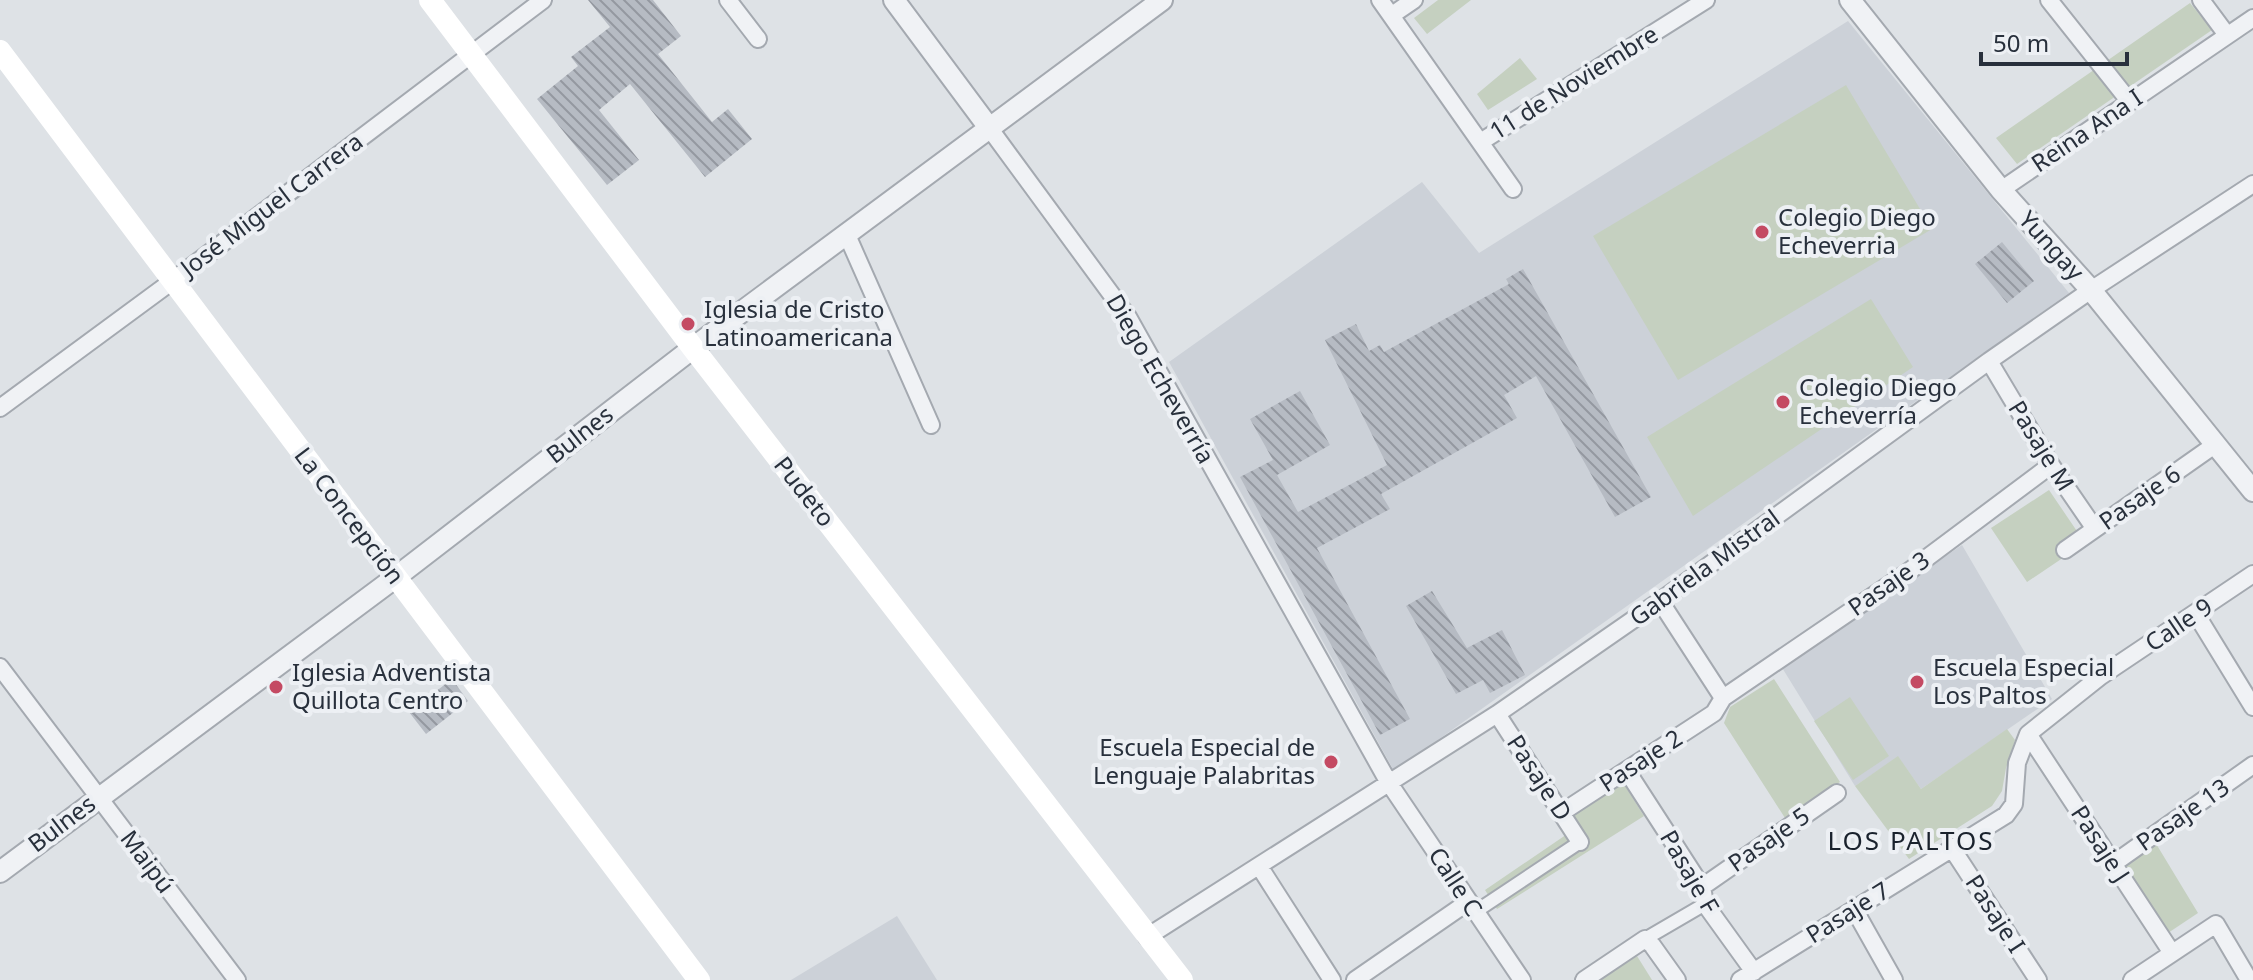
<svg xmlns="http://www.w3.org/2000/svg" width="2253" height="980" font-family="'Noto Sans',sans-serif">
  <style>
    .built { fill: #ccd1d8 }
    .green { fill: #c5d0c0 }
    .building { fill: url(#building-back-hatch) }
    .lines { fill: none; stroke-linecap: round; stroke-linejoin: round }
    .pedestrian-casing { stroke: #a4a9b0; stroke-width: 16 }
    .minor-casing { stroke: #a4a9b0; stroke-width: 20 }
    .tertiary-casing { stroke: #a4a9b0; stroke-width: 24 }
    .pedestrian { stroke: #f0f2f5; stroke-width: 12 }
    .minor { stroke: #f0f2f5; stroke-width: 16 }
    .tertiary { stroke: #f0f2f5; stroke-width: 20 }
    .secondary { stroke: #fff; stroke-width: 22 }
    .poi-dot { fill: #c44a63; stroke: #edf0f4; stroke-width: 3 }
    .labels { text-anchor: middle; stroke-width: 8; stroke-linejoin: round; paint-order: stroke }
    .street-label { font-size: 24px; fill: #28303c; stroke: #edf0f4 }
    .poi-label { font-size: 24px; fill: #28303c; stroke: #edf0f4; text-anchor: start }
    .neighbourhood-label { font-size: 26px; letter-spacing: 2px; fill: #1a222d; stroke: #edf0f4 }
  </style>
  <defs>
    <pattern id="building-back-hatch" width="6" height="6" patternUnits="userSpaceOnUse" patternTransform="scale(2)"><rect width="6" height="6" fill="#b6bbc3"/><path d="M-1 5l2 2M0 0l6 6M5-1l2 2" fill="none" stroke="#9498a0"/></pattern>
  </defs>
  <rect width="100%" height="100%" fill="#dee2e6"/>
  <path class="built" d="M1848,21L2069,293L1394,771L1169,362L1422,182L1479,253Z
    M1962,545L2052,699L1921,789L1898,757L1855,786L1781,666Z
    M897,916L937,980H791Z"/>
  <path class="green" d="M1438,0H1471L1427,34L1414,18Z
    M2190,3L2212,30L2017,164L1996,138Z
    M1520,58L1537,79L1488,110L1477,94Z
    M1846,85L1932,229L1678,380L1593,236Z
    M1871,299L1913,367L1693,516L1647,437Z
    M2049,490L2085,543L2027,582L1991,528Z
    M1774,679L1840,782L1785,818L1724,723L1730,707Z
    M1850,697L1889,756L1853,780L1814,721Z
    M2007,729L2015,740L2006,768L2002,791L1992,806L1909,859L1855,786L1898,756L1921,789Z
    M1622,781L1644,816L1497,909L1485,890L1576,828L1570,817Z
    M2155,842L2198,913L2168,933L2122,864Z
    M1637,956L1652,980H1600Z"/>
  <path class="building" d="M588,0H653L681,36L658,54L712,122L728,109L752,139L705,177L630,84L599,110L639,160L607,185L537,99L578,66L571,57L610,27Z
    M2002,242L2034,281L2007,303L1975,264Z
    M1523,269L1651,497L1615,517L1536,376L1504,395L1517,418L1381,494L1390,509L1317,548L1410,719L1380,735L1240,477L1273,460L1250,419L1300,391L1330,445L1277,475L1298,512L1387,465L1325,340L1356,324L1369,351L1380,345L1384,352L1509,284L1506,279Z
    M1432,591L1467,648L1502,630L1525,675L1490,693L1483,680L1456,694L1406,606Z
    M452,679L468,701L426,734L409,712Z"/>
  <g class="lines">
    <defs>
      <path id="pedestrian" d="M1475,912L1580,842
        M1645,939L1705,904"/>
      <path id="minor" d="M728,0L758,39
        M1380,0L1513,189
        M2049,0L2130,102
        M2201,0L2227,35
        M1392,15L1414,0
        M990,129L1128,317L1389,783L1522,980
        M1482,141L1706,0
        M2001,190L2253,18
        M847,235L931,425
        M1989,361L2051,465L2095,529
        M0,408L171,282L543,0
        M2065,550L2216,444
        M2196,614L2253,707
        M0,667L237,980
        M1723,698L1908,572L2051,465
        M1497,714L1580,842
        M2028,734L2101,676L2253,574
        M2028,734L2172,953
        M1627,771L1702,887L1705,904L1754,972
        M1561,813L1714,713L1723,698L1660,601
        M1951,847L2038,980
        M2113,864L2253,765
        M1259,866L1332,980
        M1702,887L1837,793
        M1854,909L1894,980
        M1147,937L1497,714L1660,601L1989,361L2091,290L2253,184
        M1355,980L1468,902
        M1584,980L1645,939L1652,945L1677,980
        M1740,980L2006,815L2014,804L2017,763L2028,734
        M2132,980L2216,924L2249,980"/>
      <path id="tertiary" d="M894,0L990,129
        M1850,0L2001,190L2091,290L2253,491
        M0,872L396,577L693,348L1162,0"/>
    </defs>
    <use href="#pedestrian" class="pedestrian-casing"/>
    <use href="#minor" class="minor-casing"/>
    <use href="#tertiary" class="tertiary-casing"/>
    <use href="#pedestrian" class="pedestrian"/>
    <use href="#minor" class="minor"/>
    <use href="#tertiary" class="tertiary"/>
    <path class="secondary" d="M430,0L693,348L1182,980
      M0,51L699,980"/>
  </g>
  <g class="poi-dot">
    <circle cx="1762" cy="232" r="8"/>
    <circle cx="688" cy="324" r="8"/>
    <circle cx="1783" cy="402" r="8"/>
    <circle cx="1917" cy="682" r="8"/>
    <circle cx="276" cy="687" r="8"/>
    <circle cx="1331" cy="762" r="8"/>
  </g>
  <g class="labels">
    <g class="street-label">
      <text transform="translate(1574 83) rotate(-32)" y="8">11 de Noviembre</text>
      <text transform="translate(2087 131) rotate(-34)" y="8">Reina Ana I</text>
      <text transform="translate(272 205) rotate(-37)" y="8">José Miguel Carrera</text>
      <text transform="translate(2051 246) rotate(48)" y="8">Yungay</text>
      <text transform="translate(1160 379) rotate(60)" y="8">Diego Echeverría</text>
      <text transform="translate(580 435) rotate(-38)" y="8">Bulnes</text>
      <text transform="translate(2041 446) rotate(58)" y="8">Pasaje M</text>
      <text transform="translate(804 492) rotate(52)" y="8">Pudeto</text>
      <text transform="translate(2140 498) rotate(-35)" y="8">Pasaje 6</text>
      <text transform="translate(349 516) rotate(53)" y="8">La Concepción</text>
      <text transform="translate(1705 568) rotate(-36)" y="8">Gabriela Mistral</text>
      <text transform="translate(1889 584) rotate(-35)" y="8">Pasaje 3</text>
      <text transform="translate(2179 625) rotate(-34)" y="8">Calle 9</text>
      <text transform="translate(1641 761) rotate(-33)" y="8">Pasaje 2</text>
      <text transform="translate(1539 778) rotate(57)" y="8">Pasaje D</text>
      <text transform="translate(2183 815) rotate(-35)" y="8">Pasaje 13</text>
      <text transform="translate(62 824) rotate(-37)" y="8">Bulnes</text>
      <text transform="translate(1769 840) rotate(-35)" y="8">Pasaje 5</text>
      <text transform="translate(2100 844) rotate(57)" y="8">Pasaje J</text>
      <text transform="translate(147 862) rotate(53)" y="8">Maipú</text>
      <text transform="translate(1689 872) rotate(60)" y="8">Pasaje F</text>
      <text transform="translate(1455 882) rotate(57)" y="8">Calle C</text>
      <text transform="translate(1848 913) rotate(-32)" y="8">Pasaje 7</text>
      <text transform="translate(1995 914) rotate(57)" y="8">Pasaje I</text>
    </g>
    <g class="poi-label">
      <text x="1778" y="226">Colegio Diego<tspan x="1778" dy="28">Echeverria</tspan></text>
      <text x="704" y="318">Iglesia de Cristo<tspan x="704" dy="28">Latinoamericana</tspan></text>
      <text x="1799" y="396">Colegio Diego<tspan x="1799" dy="28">Echeverría</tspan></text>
      <text x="1933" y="676">Escuela Especial<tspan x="1933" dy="28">Los Paltos</tspan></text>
      <text x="292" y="681">Iglesia Adventista<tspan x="292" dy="28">Quillota Centro</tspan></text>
      <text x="1315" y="756" text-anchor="end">Escuela Especial de<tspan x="1315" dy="28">Lenguaje Palabritas</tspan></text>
    </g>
    <g class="neighbourhood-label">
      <text x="1911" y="850">LOS PALTOS</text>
    </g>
  </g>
  <path d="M1981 52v12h146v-12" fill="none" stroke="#28303c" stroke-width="4"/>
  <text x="1993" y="52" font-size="24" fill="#28303c" stroke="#edf0f4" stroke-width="6" paint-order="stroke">50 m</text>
</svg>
